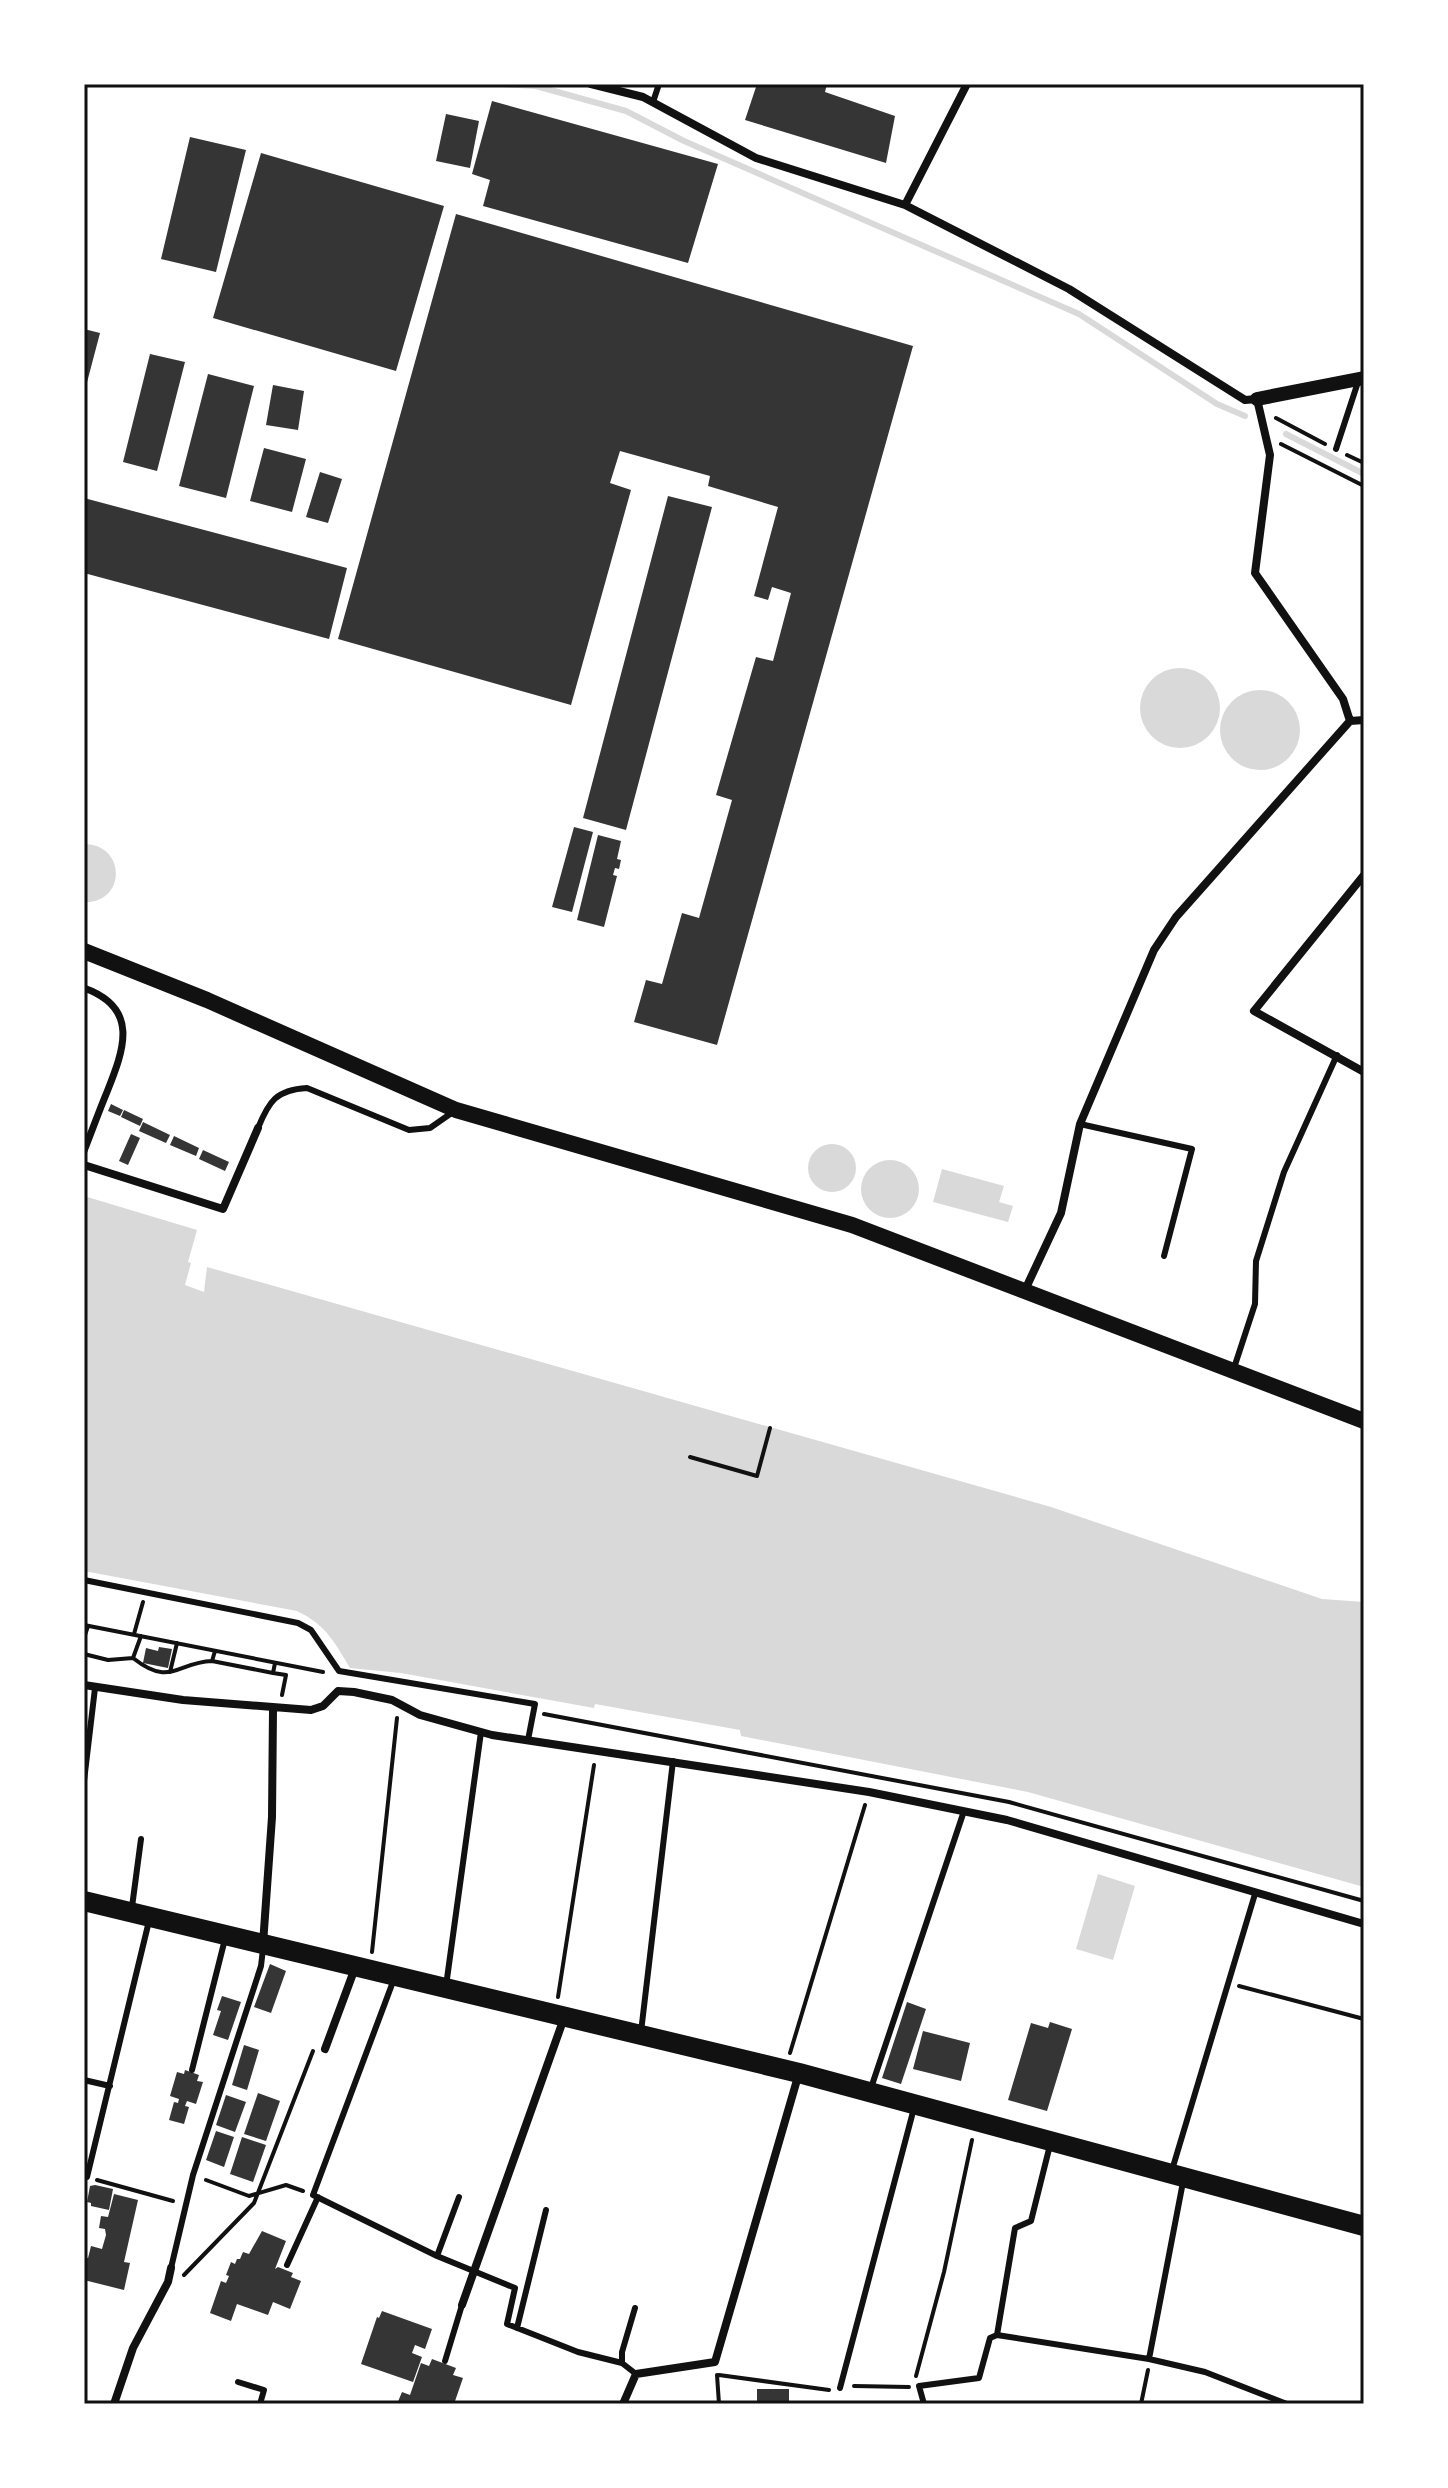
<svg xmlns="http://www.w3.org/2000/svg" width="1448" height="2488" font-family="Roboto,sans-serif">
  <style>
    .water { fill: #d9d9d9 }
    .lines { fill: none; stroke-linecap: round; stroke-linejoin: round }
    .stream { stroke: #d9d9d9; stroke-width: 6 }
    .building { fill: #353535 }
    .path { stroke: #111; stroke-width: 4 }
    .service { stroke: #111; stroke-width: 6 }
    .pedestrian { stroke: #111; stroke-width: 7 }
    .minor { stroke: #111; stroke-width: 8 }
    .tertiary { stroke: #111; stroke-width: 14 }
    .secondary { stroke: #111; stroke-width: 16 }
    .primary { stroke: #111; stroke-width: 20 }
    .neatline { fill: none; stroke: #111; stroke-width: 3 }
  </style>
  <rect width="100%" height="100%" fill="#fff"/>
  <path class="water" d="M1140 708a40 40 0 1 1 80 0a40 40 0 1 1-80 0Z
    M1220 730a40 40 0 1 1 80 0a40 40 0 1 1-80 0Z
    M84,844C127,844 126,904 84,902Z
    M808 1168a24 24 0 1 1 48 0a24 24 0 1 1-48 0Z
    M861 1189a29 29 0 1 1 58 0a29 29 0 1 1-58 0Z
    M942,1169L1004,1186L999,1202L1013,1206L1008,1222L933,1202Z
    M84,1196L197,1230L188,1262L191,1263L185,1285L204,1292L207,1267L1051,1507L1322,1599L1364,1602V1887L1028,1792L741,1736L740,1730L595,1704L594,1708L401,1673L350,1668C334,1641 326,1625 297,1611L84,1571Z
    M1098,1874L1135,1886L1113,1960L1076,1949Z"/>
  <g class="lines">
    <path class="stream" d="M499,84L536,86L626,111L684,141L1079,314L1217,404L1245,416
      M1286,434L1364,474"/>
  </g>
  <path class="building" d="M757,84H827L825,92L895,116L886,163L745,120Z
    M492,101L718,164L688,263L483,206L490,180L472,174Z
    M446,114L479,121L470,168L436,161Z
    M190,137L246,150L216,272L161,259Z
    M261,153L444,206L396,371L213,318Z
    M456,214L913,346L717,1045L634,1022L646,980L662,984L682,913L699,918L732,800L716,795L756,657L773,661L791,593L772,587L768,600L754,596L778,507L708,486L710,476L620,451L610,483L631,490L571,705L338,639Z
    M84,329L100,333L85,390H84Z
    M150,354L185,362L157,471L123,462Z
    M208,374L254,386L226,498L179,486Z
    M273,385L304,391L298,430L266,425Z
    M264,448L306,459L292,512L250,501Z
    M320,472L342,479L328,523L306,517Z
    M668,496L712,507L626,830L583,818Z
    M84,498L347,568L329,639L84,573Z
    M574,827L593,832L572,912L552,907Z
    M598,835L621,841L617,859L621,860L619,869L615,868L613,875L617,876L604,927L577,920Z
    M111,1104L123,1110L120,1116L108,1111Z
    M124,1110L143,1119L140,1126L121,1117Z
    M143,1122L170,1135L166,1143L139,1131Z
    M131,1134L140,1138L128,1165L119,1161Z
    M174,1136L199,1148L196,1156L170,1145Z
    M203,1150L229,1162L225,1171L199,1159Z
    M159,1647L172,1649L168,1668L143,1663L146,1648L158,1651Z
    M270,1964L286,1971L271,2013L254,2007Z
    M222,1996L241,2002L228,2040L213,2035L221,2011L217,2010Z
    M907,2002L926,2009L901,2084L882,2078Z
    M1050,2022L1072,2029L1047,2111L1008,2100L1031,2023L1048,2028Z
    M923,2031L970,2043L961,2081L913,2069Z
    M244,2045L259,2050L247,2090L232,2085Z
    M185,2070L199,2075L197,2081L203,2082L196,2104L187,2101L185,2106L189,2107L184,2124L169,2120L174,2102L178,2103L179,2099L170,2096L177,2072L184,2074Z
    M258,2093L280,2101L266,2141L244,2134Z
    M226,2095L246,2102L235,2132L216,2125Z
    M216,2131L234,2137L224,2167L206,2160Z
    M242,2137L266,2145L253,2182L230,2174Z
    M95,2185L113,2189L109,2210L91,2206V2203L87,2202L90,2186Z
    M114,2194L138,2200L124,2262L130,2263L124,2290L84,2280V2257L88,2258L91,2246L102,2249L106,2235L105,2229L99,2228L101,2216L108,2217Z
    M262,2231L286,2241L275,2269L278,2267L293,2273L291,2277L301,2281L290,2309L273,2302L268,2315L237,2304L231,2321L210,2313L221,2281L226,2283L229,2276L226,2275L231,2262L235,2264L237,2259H240L243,2252L249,2254Z
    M382,2311L432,2329L425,2349L415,2345L412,2353L422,2357L413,2382L361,2364L377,2317L379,2318Z
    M432,2359L456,2368L453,2375L463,2378L454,2404H397L402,2392L410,2395L421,2363L429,2366Z
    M757,2389H789V2404H757Z"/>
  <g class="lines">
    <path class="path" d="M1276,418L1325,444
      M1281,444L1364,486
      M1347,455L1364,463
      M690,1457L757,1476L770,1428
      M84,1625L323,1672
      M134,1634L143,1602
      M84,1638L88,1626
      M84,1654L108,1660L133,1658C171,1688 177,1662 212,1661L215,1651
      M133,1658L141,1636
      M212,1661L273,1673
      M275,1663L273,1673L286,1675L282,1695
      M170,1672L177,1643
      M544,1714L1009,1802L1364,1901
      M372,1952L397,1718
      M1239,1986L1364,2019
      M558,1997L594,1765
      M790,2053L865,1805
      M97,2180L173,2201
      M206,2180L249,2196L286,2185L303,2191
      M184,2275L254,2203L313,2051
      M717,2375L719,2404
      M719,2375L829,2390
      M916,2376L944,2272L972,2140
      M854,2386L909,2387
      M1141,2404L1148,2370"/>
    <path class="service" d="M653,102L659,84
      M1336,449L1359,379
      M1080,1124L1192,1149L1164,1256
      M258,1128C269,1101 276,1090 307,1088L409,1130L430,1128L453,1112
      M1233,1371L1255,1304L1256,1261L1284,1172L1337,1055
      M84,1580L298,1623L311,1630L339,1671L535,1704L528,1740
      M84,1781L95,1688
      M132,1907L141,1839
      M394,1979L313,2195L437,2256L515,2288L507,2324L578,2352L622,2363L636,2374
      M446,1986L481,1732
      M641,2032L673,1761
      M192,2070L225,1939
      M84,2080L110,2086
      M871,2088L964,1811
      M1172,2170L1255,1894
      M84,2177H87L149,1921
      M437,2256L459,2197
      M287,2265L318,2197
      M171,2268L193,2175L261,1966L263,1949
      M517,2328L546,2210
      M997,2335L1015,2228L1031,2221L1050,2145
      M1149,2359L1183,2182
      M445,2361L462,2305
      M622,2363V2352L635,2308
      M238,2382L264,2390L260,2404
      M840,2388L914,2108
      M924,2404L919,2386L979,2378L990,2338L997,2335L1149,2359L1205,2372L1287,2404"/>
    <path class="pedestrian" d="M84,988C140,1008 124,1049 107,1092C99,1111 92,1131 84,1151"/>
    <path class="minor" d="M591,84L643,97L756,158L905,205L1069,289L1245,400L1257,399L1270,455L1255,573L1343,699L1350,721L1176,917L1154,950L1080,1124L1061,1213L1025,1290
      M905,205L967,84
      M1350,721L1364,720
      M1364,875L1254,1011L1364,1072
      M84,1165L223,1209L258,1128
      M84,1685L183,1700L311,1710L323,1706L338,1691L354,1692L392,1700L420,1715L492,1735L869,1792L1007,1820L1364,1924
      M263,1944L272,1817L273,1709
      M325,2049L355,1968
      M462,2305L564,2018
      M114,2404L133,2348L168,2282L171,2268
      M623,2404L636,2374L715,2362L799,2073"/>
    <path class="tertiary" d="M1257,399L1364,378"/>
    <path class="secondary" d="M84,951L207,1000L456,1110L852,1225L1364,1421"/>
    <path class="primary" d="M84,1901L799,2073L1364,2226"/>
  </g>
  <rect width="1448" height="2488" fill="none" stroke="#ffffff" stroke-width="172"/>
  <rect x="86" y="86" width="1276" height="2316" class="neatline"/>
</svg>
